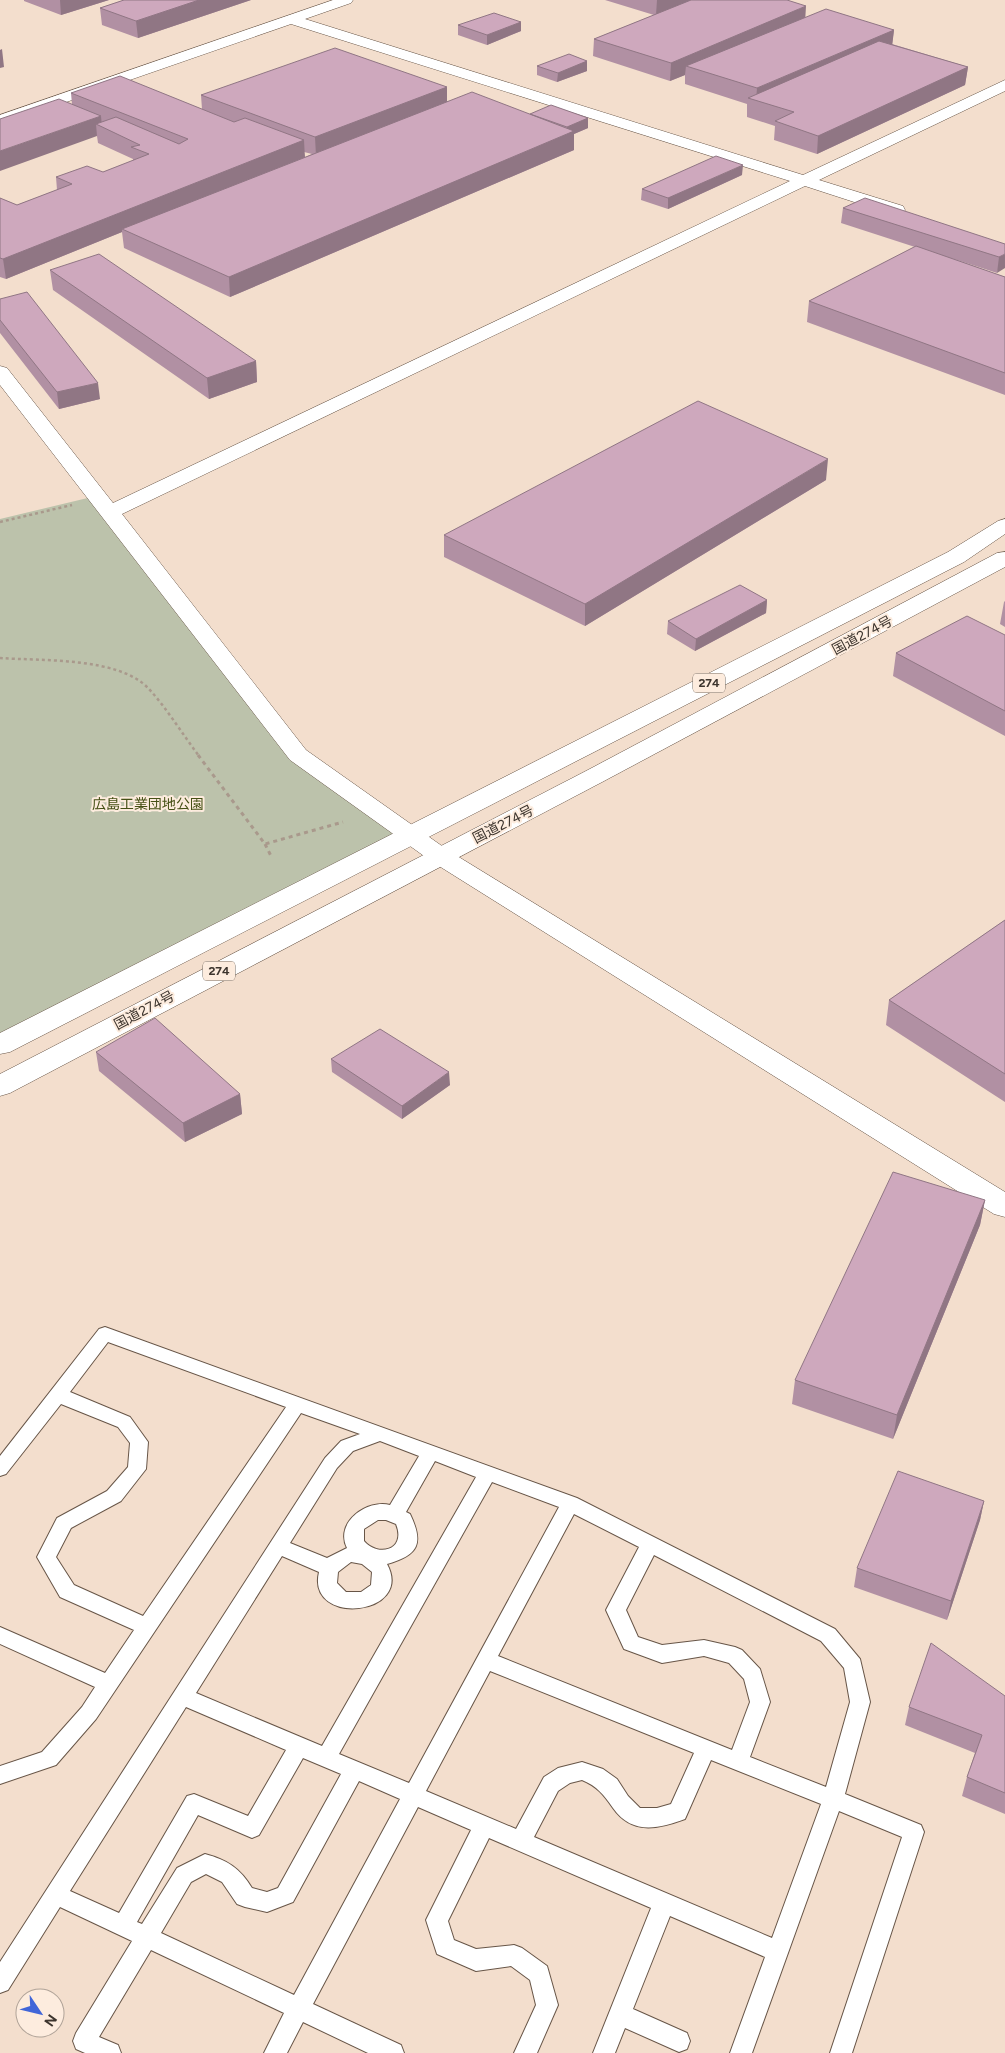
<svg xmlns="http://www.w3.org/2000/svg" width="1005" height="2053" font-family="Figtree,'Noto Sans JP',sans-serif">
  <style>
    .green { fill: #bcc2ab }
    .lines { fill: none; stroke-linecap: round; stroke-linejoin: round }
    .service-casing { stroke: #675547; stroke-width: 2 }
    .minor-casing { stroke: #675547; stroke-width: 1 }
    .trunk-casing { stroke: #675547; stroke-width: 1 }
    .path-far1 { stroke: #a9998c; stroke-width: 2.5; stroke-dasharray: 3 3; stroke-linecap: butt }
    .path { stroke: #a9998c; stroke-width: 3; stroke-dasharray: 4 4; stroke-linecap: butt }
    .service { fill: #fff; fill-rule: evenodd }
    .minor { fill: #fff; fill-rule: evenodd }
    .trunk { fill: #fff; fill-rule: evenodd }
    .wall { fill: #b190a3; fill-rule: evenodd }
    .shaded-wall { fill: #907684 }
    .building { fill: #cea8bd; stroke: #907684 }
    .labels { text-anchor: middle; stroke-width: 4; stroke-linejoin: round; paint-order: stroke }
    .shield { fill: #fdecde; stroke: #776c63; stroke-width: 1 }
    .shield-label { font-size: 12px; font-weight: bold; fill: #3d352e }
    .street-label { font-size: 14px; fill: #3d352e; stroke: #fdecde }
    .park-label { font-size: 14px; fill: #455015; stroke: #fdecde }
  </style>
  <rect width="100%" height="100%" fill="#f3decd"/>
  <path class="green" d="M96,496L298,755L410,837L0,1045V519Z"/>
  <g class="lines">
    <defs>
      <path id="service" d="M105,1327L577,1498L835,1629L860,1659L870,1702L845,1794L921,1825L924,1832L852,2053H830L902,1837L839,1811L752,2053H730L765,1957L670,1916L633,2009L687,2033L690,2041L687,2049L679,2052L625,2028L615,2053H593L651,1908L489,1838L448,1921L454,1940L476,1949L514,1945L522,1948L547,1966L558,2005L537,2053H514L536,2005L530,1980L511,1966L476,1971L437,1954L426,1920L471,1830L418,1807L313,2004L401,2045L404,2053H368L303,2022L287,2053H264L284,2013L151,1950L99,2037L118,2045L121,2053H85L76,2049L73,2041L76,2033L132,1941L60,1907L8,1990L0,1993V1962L325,1458L341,1441L360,1434L301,1413L96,1719L56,1765L0,1784V1766L42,1752L82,1707L95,1687L0,1644V1627L105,1673L134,1630L60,1597L37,1557L57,1518L107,1491L128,1467L130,1443L118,1427L61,1404L6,1474L0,1476V1456L99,1329ZM108,1342L286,1407L143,1616L74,1585L56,1557L71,1528L121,1501L146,1469L148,1442L130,1417L70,1392ZM380,1441L419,1456L390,1505C368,1499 334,1522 347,1548L327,1558L290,1543L337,1468L353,1451ZM435,1461L476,1477L322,1746L196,1693L282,1556L319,1572C306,1627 415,1616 387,1564C419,1555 424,1543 410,1514L406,1512ZM492,1482L559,1507L409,1783L339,1754ZM574,1514L639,1547L606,1610L624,1649L662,1663L704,1656L729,1663L744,1679L750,1702L732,1750L498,1656ZM378,1520H386L396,1524C407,1551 377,1557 364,1541V1529ZM654,1555L821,1641L844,1668L850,1702L826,1787L750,1757L770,1702L760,1669L742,1650L735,1647L704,1640L662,1645L638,1637L626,1610ZM351,1562L362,1564L372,1572L371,1585L361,1592H346L337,1583L338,1572ZM490,1671L694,1753L671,1804L657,1808H640L628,1796L617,1779L603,1769L582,1762L558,1768L544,1777L516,1829L426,1791ZM186,1707L286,1750L248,1816L194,1794L187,1796L119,1913L70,1891ZM303,1758L341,1774L278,1888L267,1892L252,1888C240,1868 227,1860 205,1854L177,1868L142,1924L137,1922L198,1815L252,1838L259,1835ZM711,1760L821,1804L772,1938L534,1837L558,1791L570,1783L582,1780C597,1786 604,1795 613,1808C632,1835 658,1829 685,1819ZM359,1781L400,1799L294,1995L161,1933L191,1882L206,1874L222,1882L237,1904L245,1907L267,1912L293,1902Z"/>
      <path id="minor" d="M333,0H353L351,3L305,19L803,175L1005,80V91L819,180L903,206L905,210L903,214H891L805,186L122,514L306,750L449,851L1005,1192V1217L994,1214L431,861L290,760L0,385V366L7,368L113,503L790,181L291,24L0,125V115Z"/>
      <path id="trunk" d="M1005,519V534L964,562L10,1052L0,1054V1033L948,552L998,521Z
        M1005,552V567L604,781L10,1093L0,1096V1074L586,771L997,553Z"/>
    </defs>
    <use href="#service" class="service-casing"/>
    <use href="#minor" class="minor-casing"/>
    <use href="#trunk" class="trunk-casing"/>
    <path class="path-far1" d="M0,522L72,505
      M0,658C42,661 118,657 148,688C166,707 183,735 199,756"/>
    <path class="path" d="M198,755L265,844L343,822
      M265,844L271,856"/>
    <use href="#service" class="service"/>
    <use href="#minor" class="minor"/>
    <use href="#trunk" class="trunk"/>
  </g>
  <path class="wall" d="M24,0H109L61,15L24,1Z
    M124,0H251L138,38L102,25L100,8Z
    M605,0H787L805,17L894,30L892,44L968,67L965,85L817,154L774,140L775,126L747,117V104L685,84V75L670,81L593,56L594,39L654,15Z
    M521,22V31L487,45L458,35V25Z
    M587,61V71L557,82L537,75V66Z
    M447,87V101L530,114L588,118V128L574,134V150L230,297L124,248L122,232L6,279L0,277V198L17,205L57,190L56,177L103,172L133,161V159L98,143L97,136L72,104L71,93L202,109L201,95ZM304,152L312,154L305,157Z
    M742,175L668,209L641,200L642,189Z
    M843,208L1005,244L997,273L951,258L1005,277V395L807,322L809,301L915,247L841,223Z
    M50,270L256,361L257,382L209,399L53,290Z
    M0,299L100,399L59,409L0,333Z
    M826,480L585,626L444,557V535Z
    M767,600L766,613L695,651L667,634L668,621Z
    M1005,601V627L1000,624L1004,602Z
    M1005,635V736L893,676L896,653Z
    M1005,920V1102L886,1025L889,1000Z
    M96,1052L240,1094L242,1114L185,1142L99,1071Z
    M331,1059L450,1085L402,1119L332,1072Z
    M985,1200L980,1225L893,1439L792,1404L795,1380Z
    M984,1501L980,1520L947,1620L854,1587L857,1568Z
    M1005,1696V1814L962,1796L967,1777L975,1753L905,1725L909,1707Z"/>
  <path class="shaded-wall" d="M60,0H109L61,15Z
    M199,0H251L138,38L136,21Z
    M657,0H695L656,15Z
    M806,6L805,23L686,66L685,75L670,81L671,63Z
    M521,22V31L487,45V35Z
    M894,30L892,47L756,101L757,88Z
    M2,49L4,67L0,68V50Z
    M587,61V71L557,82L558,73Z
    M968,67L965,85L817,154L818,136Z
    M447,87V105L316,156L315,137Z
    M101,116L102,127L96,124L97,136L0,171V151Z
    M588,118V128L574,134V150L230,297L229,277L567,134V127Z
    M304,140L305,159L122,229V232L6,279L3,259Z
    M743,165L742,175L668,209V198Z
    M1005,254V268L997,273L999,257Z
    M256,361L257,382L209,399L207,378Z
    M98,383L100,399L59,409L57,392Z
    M828,459L826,480L585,626V604Z
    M767,600L766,613L695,651L696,639Z
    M449,1072L450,1085L402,1119V1106Z
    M240,1094L242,1114L185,1142L183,1123Z
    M985,1200L980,1225L893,1439L897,1415Z
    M984,1501L980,1520L947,1620L951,1601Z"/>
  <path class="building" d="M124,0H199L136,21L100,8Z
    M691,0H787L806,6L671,63L594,39Z
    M826,9L894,30L757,88L686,66Z
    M494,13L521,22L487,35L458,25Z
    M879,41L968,67L818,136L775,121L794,112L748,98Z
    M335,48L447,87L315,137L201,95Z
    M569,54L587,61L558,73L537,66Z
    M120,76L234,122L245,118L304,140L3,259L0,258V198L17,205L72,184L56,177L87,166L103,172L149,154L131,147L140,145L96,124L116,117L179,144L188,139L71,93Z
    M472,92L574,131L229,277L122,229Z
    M59,99L101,116L0,151V119Z
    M551,105L588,118L567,127L530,114Z
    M716,156L743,165L668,198L642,189Z
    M865,198L1005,244V254L999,257L843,208Z
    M916,246L1005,277V373L809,301Z
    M99,254L256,361L207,378L50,270Z
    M27,292L98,383L57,392L0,320V299Z
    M698,401L828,459L585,604L444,535Z
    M740,585L767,600L696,639L668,621Z
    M967,616L1005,635V711L896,653Z
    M1005,920V1074L889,1000Z
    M155,1018L240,1094L183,1123L96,1052Z
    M380,1029L449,1072L402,1106L331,1059Z
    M893,1172L985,1200L897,1415L795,1380Z
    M898,1471L984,1501L951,1601L857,1568Z
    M931,1643L1005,1696V1793L967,1777L982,1735L909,1707Z"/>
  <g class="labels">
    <g class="shield">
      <rect x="693" y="673.5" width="32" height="19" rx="4"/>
      <rect x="203" y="961.5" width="32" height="19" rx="4"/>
    </g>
    <g class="shield-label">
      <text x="709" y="687">274</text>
      <text x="219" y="975">274</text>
    </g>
    <g class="street-label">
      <text transform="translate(862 635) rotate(-28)" y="5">国道274号</text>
      <text transform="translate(503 824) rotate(-27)" y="5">国道274号</text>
      <text transform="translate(144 1010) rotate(-28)" y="5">国道274号</text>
    </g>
    <g class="park-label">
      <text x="148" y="809">広島工業団地公園</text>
    </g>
  </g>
  <g transform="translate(40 2013) rotate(125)"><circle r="24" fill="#fdecde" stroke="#b0a398"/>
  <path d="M0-4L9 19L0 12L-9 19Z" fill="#4166d8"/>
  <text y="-8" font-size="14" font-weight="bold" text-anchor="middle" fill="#3d352e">N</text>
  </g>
</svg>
